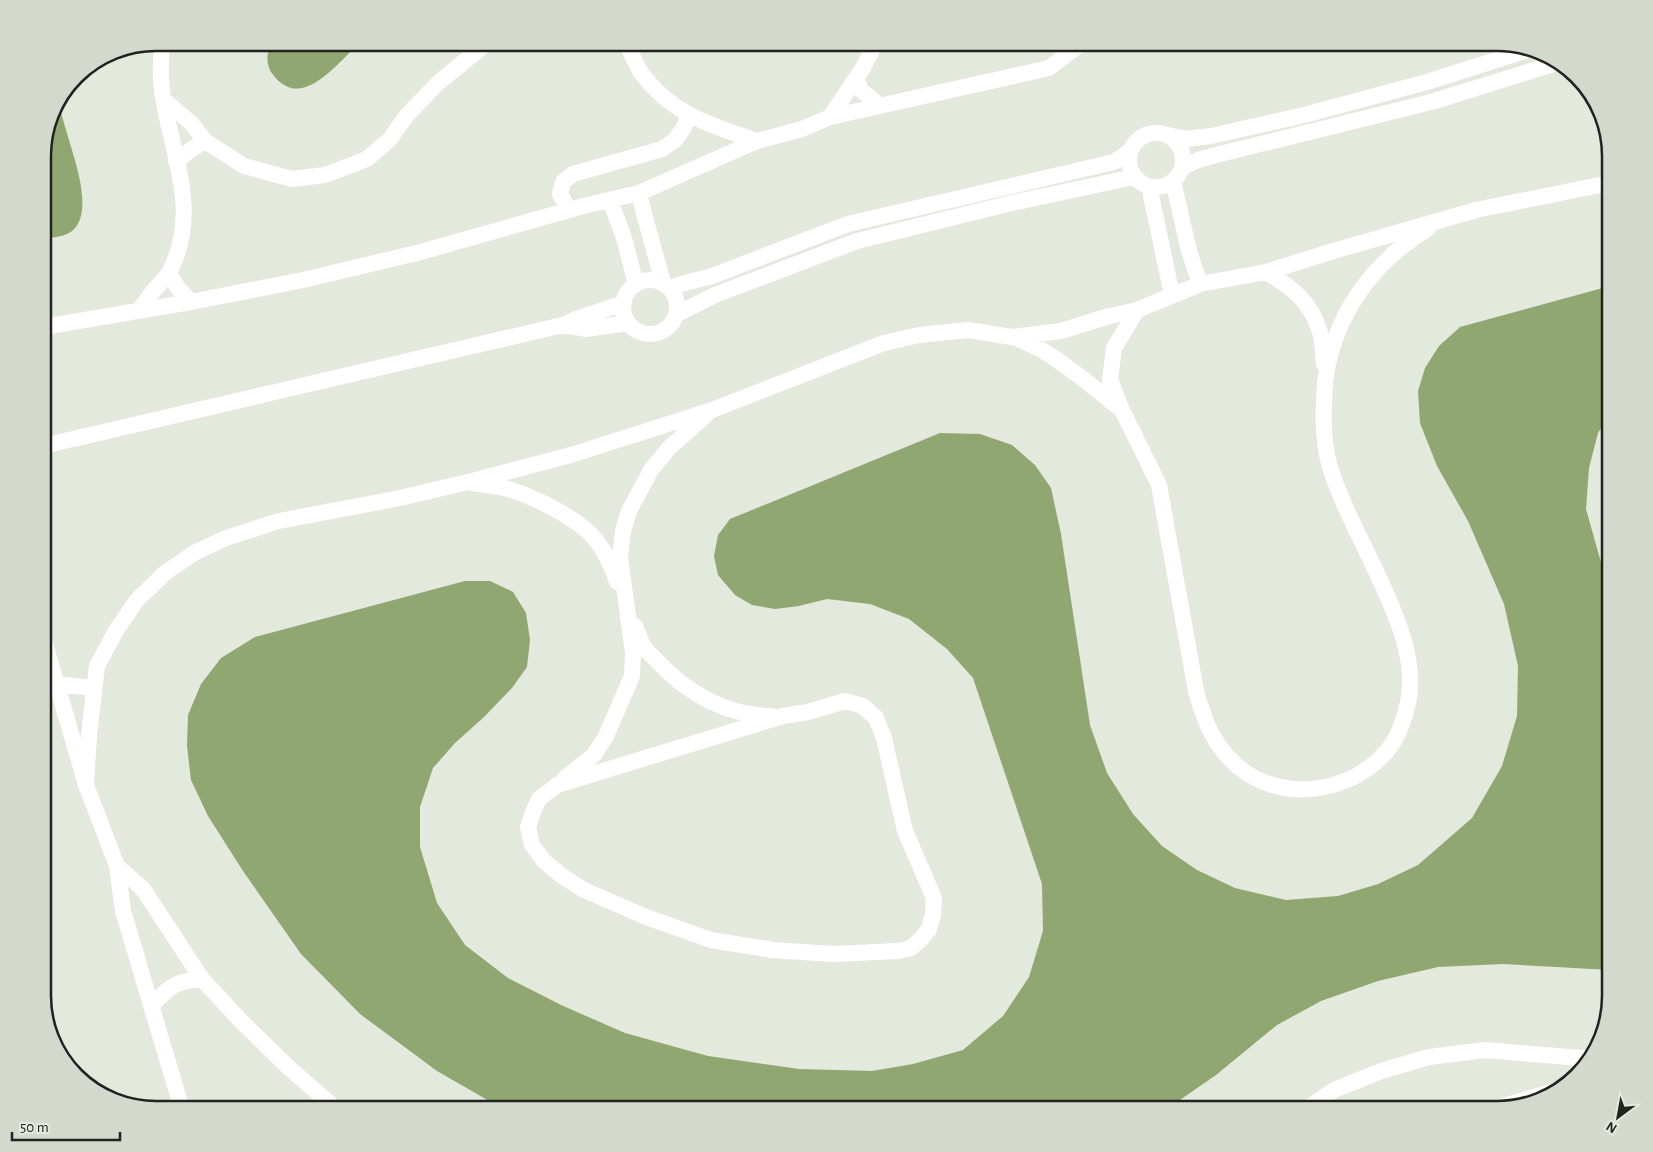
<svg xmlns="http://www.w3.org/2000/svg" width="1653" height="1152" font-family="'Alegreya Sans',sans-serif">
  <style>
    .water { fill: #90a772 }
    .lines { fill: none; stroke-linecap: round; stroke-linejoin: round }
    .minor { stroke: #fff; stroke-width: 16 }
    .rim { fill: none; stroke: #21231e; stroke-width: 2.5 }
  </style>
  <rect width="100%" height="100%" fill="#e3e9dc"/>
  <path class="water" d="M272,43V42L359,43C342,59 311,99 286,86C280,83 275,78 271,72C266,63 266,52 272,43Z
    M58,101C62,117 67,133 72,150C81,181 100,243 43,237V149L54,106Z
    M1610,286V415L1598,433L1589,468L1586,509L1602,566L1610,619V970L1503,964L1438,967L1378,981L1321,1001L1277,1025L1216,1075L1174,1104L1158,1109H503L437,1071L360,1014L301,954L243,871L208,816L191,780L187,746L188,715L201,684L221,658L255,637L465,581H490L513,592L526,613L530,640L527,667L512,688L484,717L455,743L433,768L420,807V847L437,903L465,945L508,978L561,1005L625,1033L708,1056L799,1069L872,1071L913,1064L963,1050L1003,1016L1029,977L1043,931L1042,884L973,678L947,649L909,619L870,604L827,599L799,606L775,609L752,605L735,595L718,575L714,556L718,535L730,519L940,433L980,434L1012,445L1035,465L1051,488L1061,534L1090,725L1107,773L1133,814L1162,846L1197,870L1235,888L1286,900L1338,896L1378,884L1418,865L1472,818L1502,766L1517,716L1518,666L1504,604L1468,521L1437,466L1420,423L1418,391L1425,368L1439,346L1460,327Z"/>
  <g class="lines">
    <path class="minor" d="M626,42C631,53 636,65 642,74C673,115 711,125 757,141
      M856,79L861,90L880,106
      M163,99L191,123L205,141L244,166L292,179L325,175L367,159L390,139L407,115L438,83L488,42
      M830,117L863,68L876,42
      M1129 160a27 27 0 1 1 54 0a27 27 0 1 1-54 0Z
      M1159,133L1186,139L1211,136L1304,115L1427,82L1525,51
      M176,161L192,149L205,141
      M1183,167L1198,160L1220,154L1431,102L1560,62
      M1173,181L1189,251L1200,284
      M1149,186L1172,295
      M639,193C646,223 655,252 663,283
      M610,200L624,238L636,284
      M569,210L560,194L563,182L573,174L662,149L675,140L683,129L689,116
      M1266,272C1292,287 1311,302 1320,332C1323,342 1323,354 1324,364
      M169,273L178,288L191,302
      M623 307a27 27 0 1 1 54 0a27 27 0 1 1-54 0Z
      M670,288L685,283L712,276L848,224L1114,162L1130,151
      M139,310C145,302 151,293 158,286C162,281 167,277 170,271C210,192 148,120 163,42
      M677,314L715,295L857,241L1012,203L1134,177
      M563,325L585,329L628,323
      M43,327L191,302L303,280L417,253L587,205L639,193L757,141L802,129L830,117L1049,68L1078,46L1085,42
      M1014,337L1042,350L1056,359L1082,378L1122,410L1159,485L1196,691C1203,716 1211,739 1229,758C1271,804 1347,797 1386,752C1397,740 1403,723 1407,707C1418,665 1398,619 1381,582C1364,544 1342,506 1330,467C1324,447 1323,425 1324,404C1324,346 1349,295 1391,256C1402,245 1416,237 1428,228
      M1121,408L1110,380L1114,348L1137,310
      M43,446L563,325L576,319L624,303
      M473,483C484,485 497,486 508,489C532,496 578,518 594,538C605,550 612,567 617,582
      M635,626C638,632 640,640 644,647C647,652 653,656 657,661C687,693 727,716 771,716
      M43,637L86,785L117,866L123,911L182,1109
      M57,684L93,688
      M845,701L863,706L876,718L884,738L905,831L934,898L933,915L929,929L922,938L911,948L898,951L833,954L773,950L711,940L646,917L584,890L562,876L544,861L532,845L528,827L533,812L539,799L557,785L783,716L808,712Z
      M564,779L594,755L606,736L632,676L633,653L620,557L623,531L629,511L651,470L669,448L706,415
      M86,785L89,735L97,666L117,629L137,600L165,573L194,553L226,538L279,521L400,498L468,482L571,455L712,410L884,343L919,335L968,330L1012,337L1061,331L1106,317L1137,310L1200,284L1266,272L1330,252L1476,210L1610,183
      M117,866L143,889L202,979L240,1020L287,1066L336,1109
      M151,1006C170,987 174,981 202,979
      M1306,1109L1334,1090L1381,1071L1429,1057L1485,1050L1591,1059
      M1494,1109L1558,1090"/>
  </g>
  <path d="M0 0H1653V1152H0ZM156 51H1497A105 105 0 0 1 1602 156V996A105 105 0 0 1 1497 1101H156A105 105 0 0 1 51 996V156A105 105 0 0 1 156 51Z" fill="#d3d9cd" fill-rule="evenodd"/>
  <path class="rim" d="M156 51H1497A105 105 0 0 1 1602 156V996A105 105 0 0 1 1497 1101H156A105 105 0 0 1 51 996V156A105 105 0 0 1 156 51Z"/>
  <g transform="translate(1618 1117) rotate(212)" stroke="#e3e9dc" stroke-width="4" paint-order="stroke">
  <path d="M0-4L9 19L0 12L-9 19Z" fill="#21231e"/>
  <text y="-8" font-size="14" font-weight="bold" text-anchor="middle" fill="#21231e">N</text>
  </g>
  <path d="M12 1132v8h108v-8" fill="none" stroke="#21231e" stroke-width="2.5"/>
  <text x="20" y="1132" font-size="15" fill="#21231e" stroke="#e3e9dc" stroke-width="4" paint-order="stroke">50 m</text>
</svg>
